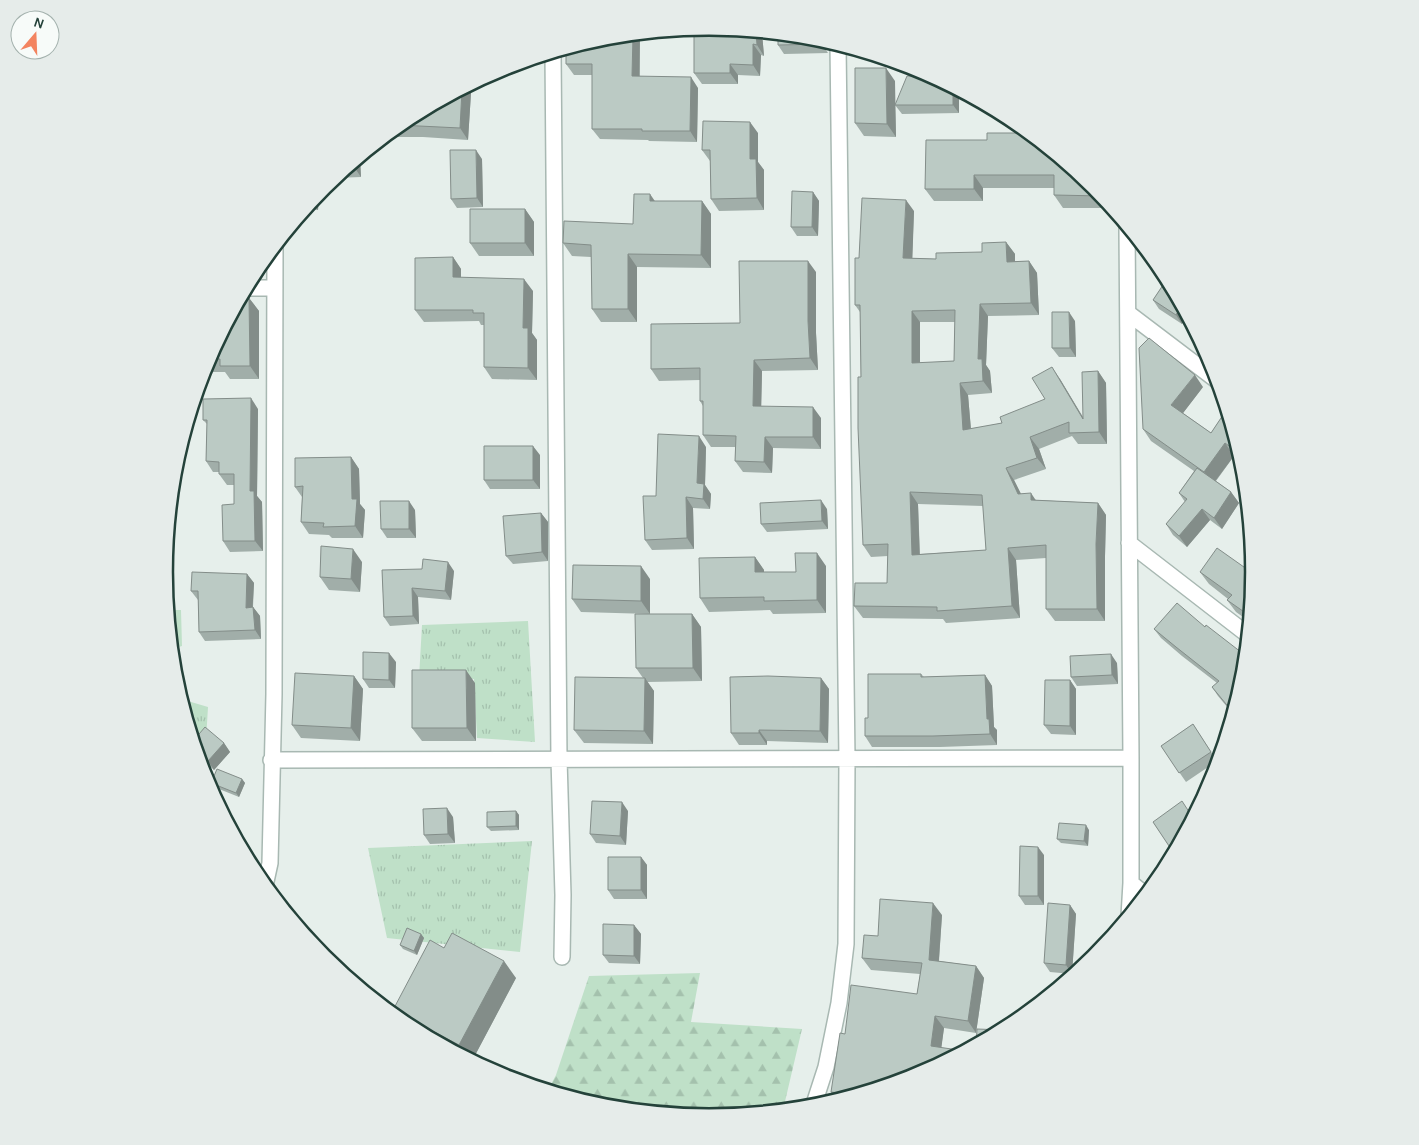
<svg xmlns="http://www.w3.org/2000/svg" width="1419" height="1145" font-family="Karla,sans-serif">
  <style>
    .grass { fill: url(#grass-tufts) }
    .forest { fill: url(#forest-firs) }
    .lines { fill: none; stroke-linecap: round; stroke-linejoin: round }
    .minor-casing { stroke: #a8b8b2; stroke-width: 18 }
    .minor { stroke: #fff; stroke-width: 15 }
    .wall { fill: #a1aea9; fill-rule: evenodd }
    .shaded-wall { fill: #838d89 }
    .building { fill: #bbcac4; stroke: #838d89; fill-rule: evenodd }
    .rim { fill: none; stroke: #24423a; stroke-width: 2.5 }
  </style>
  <defs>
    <pattern id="grass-tufts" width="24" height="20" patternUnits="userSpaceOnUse" patternTransform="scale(1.25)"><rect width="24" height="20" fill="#bfe0c8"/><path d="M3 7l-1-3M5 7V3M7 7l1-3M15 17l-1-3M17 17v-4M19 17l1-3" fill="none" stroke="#a4c1ad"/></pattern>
    <pattern id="forest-firs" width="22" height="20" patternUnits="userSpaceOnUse" patternTransform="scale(1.25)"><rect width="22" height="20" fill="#bfe0c8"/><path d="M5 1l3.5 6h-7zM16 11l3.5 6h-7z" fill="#a4c1ad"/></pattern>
  </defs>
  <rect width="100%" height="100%" fill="#e6efeb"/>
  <path class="grass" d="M168,610H181L182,646L172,649Z
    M528,621L535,742L477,738L474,679L419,678L422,625Z
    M181,699L208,707L204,774Z
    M532,841L520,952L387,938L368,848Z"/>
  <path class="forest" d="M700,973L691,1022L802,1029L783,1110L709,1117L603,1107L548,1090L556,1075L589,976Z"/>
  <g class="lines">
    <defs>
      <path id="minor" d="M553,53L559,759L563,895L562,957
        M1127,227L1131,758V883L1129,916
        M247,288H275
        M1128,313L1219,382
        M1129,543L1248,635
        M271,760L1131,758
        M1131,883L1146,895
        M265,886L270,863L274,694L275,247
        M813,1107L826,1067L839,1003L846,944L847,759L838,45"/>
    </defs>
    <use href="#minor" class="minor-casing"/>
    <use href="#minor" class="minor"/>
  </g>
  <path class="wall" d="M710,28L762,33L764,56L761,55L760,76L738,75V84H702L694,73Z
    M640,34V76L698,88L697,142L649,141L648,140L600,139L592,129V75H574L566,64Z
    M822,44L828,53L784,54L778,45Z
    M895,81V105L959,91V113L902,114L895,105L896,137L864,136L855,123Z
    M471,93L468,140L423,137H385L407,119Z
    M758,133V162L764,170V210L719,211L711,199L710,161L702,150Z
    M987,140L1095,187L1112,208H1063L1054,195V188H983V201H934L925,189Z
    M360,158L361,177L335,178Z
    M482,159L483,207L457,208L451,199Z
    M813,192L819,201L818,236H797L791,227Z
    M319,194L318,210L306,209Z
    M654,201H702L711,214V268L637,267V322H601L592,309L591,257L572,256L563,243L633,224Z
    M525,209L534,222V256H479L470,243Z
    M914,211L912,258L936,259L982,252L1006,242L1015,254V261H1029L1037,273L1039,315L988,316L986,365L990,371L992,393L968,395L971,429L1002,423L1045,399L1060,379L1083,417L1098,371L1106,383L1107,444H1078L1072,436L1039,449L1046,469L1014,480L1021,494L1036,500L1098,503L1106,515L1105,556V621H1055L1046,609V558L1016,560L1020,618L946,623L943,619L863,618L854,606L887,583L888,556L871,557L863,545L860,312L855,305L859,258ZM920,322H955L954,361L920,363ZM918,504L983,506L986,550L920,554Z
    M453,257L461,269V278L533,291L532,333L537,340V380L492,379L484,367V325H481L479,321L424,322L415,310Z
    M816,272V333L818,370L762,371L761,406L821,418V449L773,448L772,473L743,472L735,461V447H711L703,435V406L700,401V380L659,381L651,369L740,323Z
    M1167,279L1195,330L1183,322L1182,324L1159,309L1153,300Z
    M241,298H249L259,311V379H230L225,372H204L206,364Z
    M1075,321L1076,357H1059L1052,348Z
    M1203,387L1183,413L1211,433L1227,409L1243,462L1234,456L1216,481L1231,492L1239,503L1222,529L1210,520L1187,547L1173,535L1166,524L1185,502L1179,493L1194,471L1151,441L1143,429Z
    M258,409L257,496L262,502L263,551L230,552L223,541L234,504V485H227L219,474V472H213L206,461L207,424L203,420Z
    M706,447L705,485L711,494L710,509L693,508L694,549L652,550L645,540L656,496Z
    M540,455V489H490L484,480Z
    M351,457L359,469L360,504L365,510L363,538H332L329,535L309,534L301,522L302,497L295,487Z
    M827,509L828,529L767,532L761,524Z
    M415,510L416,538H387L381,529Z
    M541,513L548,522V561L513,564L506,556Z
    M755,557L764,570V572H796L826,566V613L773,614L770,610L709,612L700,598Z
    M362,562L360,592L329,590L320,577Z
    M382,570L454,571L451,600L418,597L419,624L390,626L384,617Z
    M1200,572L1254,573L1250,622L1236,612L1227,600L1228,599L1209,584Z
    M247,574L254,583L253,607L260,616L261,639L205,641L199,632L198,600L191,591Z
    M650,579V614L581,612L572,599Z
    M692,614L701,627L702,681L647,682L654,691L653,744L584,743L574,730L643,678L636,668Z
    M1154,629L1244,679L1233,714L1218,696L1212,687L1217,683L1182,656L1161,638Z
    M396,662L395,688H369L363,679Z
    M1117,663L1118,684L1077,686L1071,677Z
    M921,674L924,677L985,675L992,686L994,727L997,730V745L940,747H872L865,736L868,718Z
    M354,676L363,689L360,741L301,738L292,725Z
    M821,678L829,689L828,743L767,741V745H739L731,733Z
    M1070,680L1076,689V735L1051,734L1044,725Z
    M475,683L476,741H422L412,728Z
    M1193,724L1217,761L1186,782L1161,746Z
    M194,740L224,743L230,752L214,770L198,756Z
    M242,779L245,783L239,797L214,787L211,783Z
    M516,811L519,815V830L491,831L487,827Z
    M628,811L626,845L596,843L590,834Z
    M453,817L455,843L430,844L424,835Z
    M1193,818L1174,853L1153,822Z
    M1089,830L1088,846L1061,843L1057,839Z
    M1044,855V905H1025L1019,896Z
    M641,857L647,865V899H614L608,890Z
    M1070,905L1076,914L1072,974L1050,972L1044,963Z
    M942,915L939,961L976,966L984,978L976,1033L944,1028L941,1048L918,1076L837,1101L831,1092L845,1034L917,994L920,974L871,970L862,958L878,936Z
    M634,925L641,934L640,964L609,963L603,955Z
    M421,934L424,938L417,955L403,949L400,945Z
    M444,948L516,978L472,1061L406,1025L401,1021L393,1010Z"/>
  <path class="shaded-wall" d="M756,32L762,33L764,56L757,45Z
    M640,34L639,86L632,76L633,35Z
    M753,44L761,55L760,76L753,65Z
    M730,64L738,75V84L730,73Z
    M886,68L895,81L896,137L887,124Z
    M691,77L698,88L697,142L690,131Z
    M467,87L471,93L468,140L460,128L462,90Z
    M953,88L959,91V113L953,105Z
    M750,122L758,133V162L764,170V210L757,198L750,159Z
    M476,150L482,159L483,207L477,198Z
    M360,158L361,177L352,164Z
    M974,175L983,188V201L974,189Z
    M813,192L819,201L818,236L812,227Z
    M319,194L318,210L312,202Z
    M650,194L659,207L650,201Z
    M906,200L914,211L912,270L903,258Z
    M702,201L711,214V268L701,255Z
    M525,209L534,222V256L525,243Z
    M1006,242L1015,254V273L1007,262Z
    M628,254L637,267V322L628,309Z
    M453,257L461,269V289L453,277Z
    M808,261L816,272V333L818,370L810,358L808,321Z
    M1029,261L1037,273L1039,315L1031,303Z
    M524,279L533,291L532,333L537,340V380L528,368L523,328Z
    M249,298L259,311V379L250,366Z
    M980,304L988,316L986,365L990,371L992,393L983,381L978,359Z
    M912,311L920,322V375L912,363Z
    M1069,312L1075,321L1076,357L1070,348Z
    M1177,313L1183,322L1182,324L1176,315Z
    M754,360L762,371L761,418L753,406Z
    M1052,367L1060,379L1091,431L1083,419Z
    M1098,371L1106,383L1107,444L1099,432Z
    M1195,375L1203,387L1180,417L1171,405Z
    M960,383L968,395L972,442L963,430Z
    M251,398L258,409L257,496L262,502L263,551L255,541L250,491Z
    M813,407L821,418V449L813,437Z
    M699,436L706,447L705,485L711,494L710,509L703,499L697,483Z
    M765,437L773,448L772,473L764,462Z
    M1030,437L1039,449L1046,469L1037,458Z
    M1225,443L1234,456L1213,484L1204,472Z
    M533,446L540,455V489L533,480Z
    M351,457L359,469L360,504L365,510L363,538L355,526L352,499Z
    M1006,468L1014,480L1027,506L1018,494Z
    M910,492L918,504L920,566L912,555Z
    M1231,492L1239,503L1222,529L1214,518Z
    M1031,493L1039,505L1031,500Z
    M686,497L693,508L694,549L687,538Z
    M821,500L827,509L828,529L822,521Z
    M409,501L415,510L416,538L409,529Z
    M1098,503L1106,515L1105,556V621L1097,609L1096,544Z
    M1202,509L1210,520L1187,547L1179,536Z
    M541,513L548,522V561L542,552Z
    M1008,548L1016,560L1020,618L1012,606Z
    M353,549L362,562L360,592L351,579Z
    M817,553L826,566V613L817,600Z
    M755,557L764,570V585L755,572Z
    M448,562L454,571L451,600L445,591Z
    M641,566L650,579V614L641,601Z
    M247,574L254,583L252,617L246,608Z
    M412,588L418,597L419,624L413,616Z
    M253,607L260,616L261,639L255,630Z
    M692,614L701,627L702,681L693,668Z
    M389,653L396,662L395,688L389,680Z
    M1111,654L1117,663L1118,684L1112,675Z
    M466,670L475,683L476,741L467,728Z
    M985,675L992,686L994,727L997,730V745L990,734L987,719Z
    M354,676L363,689L360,741L351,728Z
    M645,678L654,691L653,744L644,731Z
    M821,678L829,689L828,743L820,731Z
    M1070,680L1076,689V735L1070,726Z
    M759,730L767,741V745L759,733Z
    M224,743L230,752L214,770L208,761Z
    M242,779L245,783L239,797L236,793Z
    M622,802L628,811L626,845L620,836Z
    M447,808L453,817L455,843L448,834Z
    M516,811L519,815V830L516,826Z
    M1086,825L1089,830L1088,846L1084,841Z
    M1038,847L1044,855V905L1038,896Z
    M641,857L647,865V899L641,890Z
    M933,903L942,915L938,972L929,960Z
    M1070,905L1076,914L1072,974L1066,965Z
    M634,925L641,934L640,964L634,956Z
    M421,934L424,938L417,955L414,951Z
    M504,961L516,978L472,1061L469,1059L459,1045Z
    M976,966L984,978L976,1033L968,1021Z
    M935,1016L944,1028L940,1058L931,1046Z"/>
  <path class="building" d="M710,28L756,32L757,45L753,44V65L730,64V73H694V29Z
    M778,34L805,37L822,44L778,45Z
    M633,35L632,76L691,77L690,131H642V129H592V64H566V49L603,38Z
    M855,68H886L887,124L855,123Z
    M907,76H931L953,88V105H895Z
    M462,90L460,128L399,125L407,119Z
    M703,121L750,122V159H756L757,198L711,199L710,150H702Z
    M987,133H1029L1095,187L1102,196L1054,195V175H974V189H925L926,140H987Z
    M450,150H476L477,198L451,199Z
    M792,191L813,192L812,227H791Z
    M634,194H650V201H702L701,255L628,254V309H592L591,245L563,243L564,221L633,224Z
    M862,198L906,200L903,258L936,259V253L982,252V243L1006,242L1007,262L1029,261L1031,303L980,304L978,359H982L983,381L960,383L963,430L1002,423L1000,417L1045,399L1032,378L1052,367L1083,419L1082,372L1098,371L1099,432L1069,433V422L1030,437L1037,458L1006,468L1018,494L1031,493V500L1098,503L1096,544L1097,609H1046V545L1008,548L1012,606L937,611V607L854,606L855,583H887L888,544L863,545L858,428V377H861L860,305H855V258H859ZM955,310L954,361L912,363V311ZM910,492L982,495L986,550L912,555Z
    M470,209H525V243H470Z
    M453,257V277L524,279L523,328H528V368L484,367V313H473V310H415V258Z
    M739,261H808V321L810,358L754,360L753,406L813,407V437H765L764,462L735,461L736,436L703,435V401H700V368L651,369V324L740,323Z
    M1167,279L1191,323L1177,313L1176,315L1153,300Z
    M241,298H249L250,366H220V359H209Z
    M1052,312H1069L1070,348H1052Z
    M1149,338L1195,375L1171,405L1211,433L1227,409L1240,454L1225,443L1204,472L1143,429L1139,348Z
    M251,398L250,491H254L255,541H223L222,505L234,504V474H219V462L206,461L207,420H203V399Z
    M658,434L699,436L697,483L704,484L703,499L686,497L687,538L645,540L643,496H656Z
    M484,446H533V480H484Z
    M351,457L352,499H357L355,526L323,527L324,523L301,522L303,486L295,487V458Z
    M1197,468L1231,492L1214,518L1202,509L1179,536L1166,524L1187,499L1179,493Z
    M821,500L822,521L761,524L760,503Z
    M380,501H409V529H381Z
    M541,513L542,552L506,556L503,516Z
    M321,546L353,549L351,579L320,577Z
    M1217,548L1251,572L1254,569V573L1250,616L1227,600L1232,595L1200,572Z
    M795,553H817V600L764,601V597L700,598L699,558L755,557V572H796Z
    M423,559L448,562L445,591L412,588L413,616L384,617L382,570L422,569Z
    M573,565L641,566V601L572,599Z
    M192,572L247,574L246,608L253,607L255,630L199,632L198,591H191Z
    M1177,603L1205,627L1206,625L1246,656L1244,679L1236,706L1231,710L1212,687L1219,681L1176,647L1154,629Z
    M635,614H692L693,668H636Z
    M363,652L389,653V680L363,679Z
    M1111,654L1112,675L1071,677L1070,656Z
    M412,670H466L467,728H412Z
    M295,673L354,676L351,728L292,725Z
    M868,674H921V677L985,675L987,719H989L990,734L933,736H865V718H868Z
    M768,676L821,678L820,731L759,730V733H731L730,677Z
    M575,677L645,678L644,731L574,730Z
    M1045,680H1070V726L1044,725Z
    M1193,724L1211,752L1179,773L1161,746Z
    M205,727L224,743L208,761L197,751L194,740Z
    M217,769L242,779L236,793L211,783Z
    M592,801L622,802L620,836L590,834Z
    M1182,801L1193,818L1180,843L1171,849L1153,822Z
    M447,808L448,834L424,835L423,809Z
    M516,811V826L487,827V812Z
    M1059,823L1086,825L1084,841L1057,839Z
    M1020,846L1038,847V896H1019Z
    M608,857H641V890H608Z
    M880,899L933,903L929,960L976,966L968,1021L935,1016L931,1046L965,1051L918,1076L854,1095L831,1092L840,1033L845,1034L851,985L917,994L922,963L862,958L864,935L878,936Z
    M1048,903L1070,905L1066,965L1044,963Z
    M603,924L634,925V956L603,955Z
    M407,928L421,934L414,951L400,945Z
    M452,933L504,961L459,1045L393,1010L430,940L444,948Z
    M977,1029L1004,1030L976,1045Z"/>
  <path d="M0 0H1419V1145H0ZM173 572a536 536 0 1 1 1072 0a536 536 0 1 1-1072 0Z" fill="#e6ecea" fill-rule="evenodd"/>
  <path class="rim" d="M173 572a536 536 0 1 1 1072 0a536 536 0 1 1-1072 0Z"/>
  <g transform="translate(35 35) rotate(19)"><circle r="24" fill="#f7fbf9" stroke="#a3b1ad"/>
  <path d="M0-4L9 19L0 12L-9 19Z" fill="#f38460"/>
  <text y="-8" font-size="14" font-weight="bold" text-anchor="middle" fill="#24423a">N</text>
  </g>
</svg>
